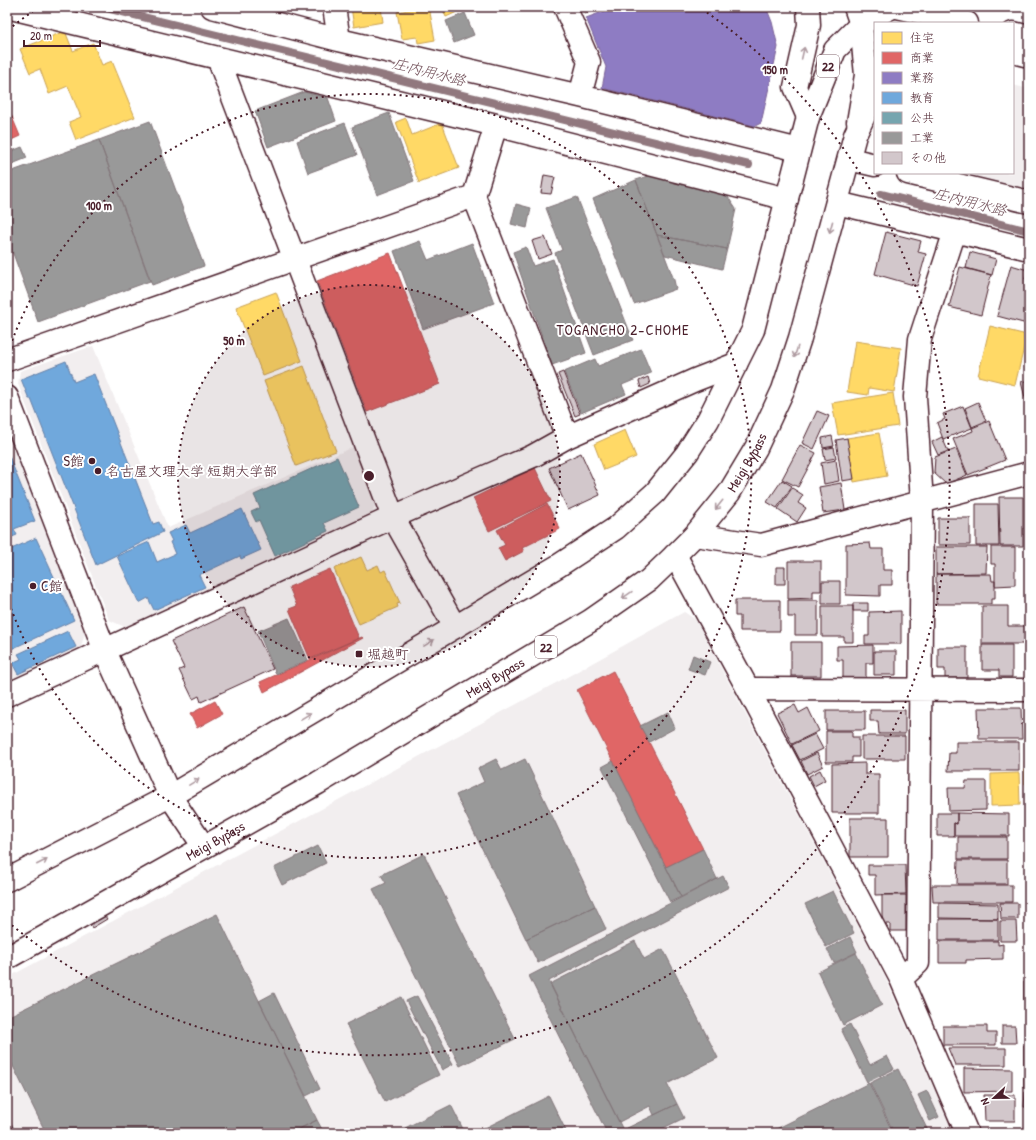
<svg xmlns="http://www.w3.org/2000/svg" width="1036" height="1140" font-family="'Patrick Hand','Klee One',sans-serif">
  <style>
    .built { fill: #f2eeef }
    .homes { fill: #ffd966; stroke: #c9a154 }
    .shops { fill: #e06666; stroke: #b35154 }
    .offices { fill: #8e7cc3; stroke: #7a6095 }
    .schools { fill: #6fa8dc; stroke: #647fa7 }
    .public { fill: #76a5af; stroke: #697d87 }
    .industry { fill: #999; stroke: #817478 }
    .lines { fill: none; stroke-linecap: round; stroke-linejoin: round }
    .stream { stroke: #91787e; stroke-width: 8 }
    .building { fill: #d2c7cb; stroke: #4a1f2b }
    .street-casing { stroke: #4a1f2b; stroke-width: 25 }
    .primary-casing { stroke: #4a1f2b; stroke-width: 25 }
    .highway-casing { stroke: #4a1f2b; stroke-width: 25 }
    .street { stroke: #fff; stroke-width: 22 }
    .primary { stroke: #fff; stroke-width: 22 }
    .highway { stroke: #fff; stroke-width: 22 }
    .oneway { stroke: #ae9aa0 }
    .ring { fill: none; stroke: #4a1f2b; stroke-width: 2; stroke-dasharray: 2 4 }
    .poi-dot { fill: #4a1f2b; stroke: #fff; stroke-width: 1.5 }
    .labels { text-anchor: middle; stroke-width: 4; stroke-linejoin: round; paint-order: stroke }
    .shield { fill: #fff; stroke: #80626b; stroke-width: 1 }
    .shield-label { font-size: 13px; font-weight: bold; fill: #4a1f2b }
    .poi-label { font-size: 14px; fill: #4a1f2b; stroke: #fff; text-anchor: start }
    .street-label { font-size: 14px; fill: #4a1f2b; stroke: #fff }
    .water-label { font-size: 15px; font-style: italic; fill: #74535c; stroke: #fff }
    .neighbourhood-label { font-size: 15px; letter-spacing: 1px; fill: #4a1f2b; stroke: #fff }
    .centre { fill: #4a1f2b; stroke: #fff; stroke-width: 2 }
    .ring-label { font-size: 12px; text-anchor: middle; font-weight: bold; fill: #4a1f2b; stroke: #fff; stroke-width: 4; stroke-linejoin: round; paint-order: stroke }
  </style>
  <rect width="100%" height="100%" fill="#fff"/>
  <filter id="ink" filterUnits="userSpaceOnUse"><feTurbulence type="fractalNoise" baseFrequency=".025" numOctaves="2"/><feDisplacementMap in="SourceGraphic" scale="8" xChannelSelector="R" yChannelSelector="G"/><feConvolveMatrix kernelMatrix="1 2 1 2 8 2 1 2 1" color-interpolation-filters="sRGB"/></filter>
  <g filter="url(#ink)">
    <path class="built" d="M1013,85L1029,89V194L945,173H1013Z
      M93,346L168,528L356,446L377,497L372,514L125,627L109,620L18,384L20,371Z
      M7,434L85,632L81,647L7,682Z
      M684,612L695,619L885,977L921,1060L954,1133H7V978L567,677Z"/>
    <path class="homes" d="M351,7H381L383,22L354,27Z
      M425,7H429L435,40L418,43L417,37L402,39L397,12Z
      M442,7H454L457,12L446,17Z
      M456,7H469L458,12Z
      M65,31L73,51L93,43L102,65L112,61L135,117L76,140L69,122L81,117L68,86L49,94L40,69L30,73L20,49Z
      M406,118L412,135L442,123L459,168L419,183L396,122Z
      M276,292L302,361L263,376L236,307Z
      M990,326L1027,335L1015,385L978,376Z
      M855,341L901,348L894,392L869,388L868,395L847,392Z
      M304,366L336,451L296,466L264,381Z
      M893,393L898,426L838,435L832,403Z
      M625,430L636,457L604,470L594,444Z
      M879,433L887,476L854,482L847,438Z
      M361,557L367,570L378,565L381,572L385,570L400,603L397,604L398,607L359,624L334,569Z
      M1026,726H1029V741H1026Z
      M1025,761H1029V784H1025Z
      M1019,773L1020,805L991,806V774Z
      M1027,785H1029V811H1027Z"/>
    <path class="shops" d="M7,105L20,136L7,142Z
      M390,253L440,384L367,412L317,281Z
      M535,468L551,501L489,531L473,498Z
      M547,504L560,529L522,548L524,551L505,561L498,548L505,545L497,530Z
      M330,569L359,638L310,659L289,609L297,606L289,587Z
      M362,637L363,638L264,692L260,682Z
      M613,671L703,849L666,867L577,690Z
      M215,701L222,714L197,728L190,714Z"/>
    <path class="offices" d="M616,7H766L772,22L778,47L761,123L755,126L602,88L606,67L586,18Z"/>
    <path class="schools" d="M66,361L74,382L94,374L153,524L159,522L163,532L96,565L31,399H29L21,379Z
      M7,451L35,521L14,529L17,535L7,539Z
      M242,509L261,550L241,559L240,556L199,575L205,587L154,610L148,598L139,603L117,556L149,542L157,562L175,554L170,542L172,541L168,533L186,525L190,533Z
      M36,538L74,620L7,651V551Z
      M68,631L76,647L18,674L12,663L21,659L18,654Z"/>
    <path class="public" d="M337,457L359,507L324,523L328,531L275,556L259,520L256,522L251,512L260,508L254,495Z"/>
    <path class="industry" d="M465,13L474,35L454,43L446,21Z
      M304,92L328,98L336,121L268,147L255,111Z
      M389,113L414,181L377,195L352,127Z
      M150,121L204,266L152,285L99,140Z
      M345,123L357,155L308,173L297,141Z
      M99,140L150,281L38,322L7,237V173Z
      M22,147L27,158L7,166V153Z
      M652,175L726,194L736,209L727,249L657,235L636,180Z
      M636,180L674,280L676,289L634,304L593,199Z
      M577,197L633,340L594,355L555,253L562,250L546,208Z
      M516,204L531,208L527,228L511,224Z
      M657,235L727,249L722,269L665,255Z
      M420,241L428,260L472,243L494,303L423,329L394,251Z
      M526,247L533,266L553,259L586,353L552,365L513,252Z
      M641,349L651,373L622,385L626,394L581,413L564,372L595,359L598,366Z
      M289,618L308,660L276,674L258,631Z
      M693,655L710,662L705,675L688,669Z
      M668,712L675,728L649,742L640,726Z
      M496,759L502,770L525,759L595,906L526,939L456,795L484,782L478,768Z
      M613,761L681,897L670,902L602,767Z
      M318,846L326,863L282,885L274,868Z
      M703,849L717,879L681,897L666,867Z
      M424,854L515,1039L460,1066L373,889L386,883L381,875Z
      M723,876L729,887L549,981L623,1130L677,1104L684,1118L653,1133H607L529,976Z
      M833,891L854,933L826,947L805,904Z
      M595,906L606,929L538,963L526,939Z
      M217,914L317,1120L291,1133H46L7,1054V1017Z
      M850,937L857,952L834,963L827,949Z
      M635,941L644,959L663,949L718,1058L667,1084L677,1104L654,1115L650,1106L619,1122L550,984Z
      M856,953L882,1005L843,1025L818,972Z
      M274,993L320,1089L306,1096L259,1001Z
      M417,996L453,1064L442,1070L406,1001Z
      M401,997L439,1075L385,1102L346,1024Z
      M850,1024L870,1065L887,1056L894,1069L867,1082L841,1029Z
      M898,1069L929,1133H894L870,1083Z
      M869,1083L893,1133H768Z
      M927,1091L939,1117L930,1121L918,1095Z
      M549,1096L567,1133H475Z
      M451,1105L465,1133H408L405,1128Z
      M7,1115L16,1133H7Z
      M317,1120L324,1133H291Z"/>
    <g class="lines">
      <path class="stream" d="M102,7L749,165
        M881,194L1029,231"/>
    </g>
    <path class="building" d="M582,7H599L600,8L585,14Z
      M544,175L555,177L551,194L541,193Z
      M886,232L921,241L918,252L926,254L917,286L875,274Z
      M545,237L552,254L538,259L532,241Z
      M970,252L996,259L992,275L966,268Z
      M1011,265L1028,270L1025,279L1029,280V318L1027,324L997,316Z
      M960,267L991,275L981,315L949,307Z
      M563,372L580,414L575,416L558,374Z
      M648,377L650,384L641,388L639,381Z
      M1029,380V413L1021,382Z
      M978,402L986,421L972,427L965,408Z
      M963,406L972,428L943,439L937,423L945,419L943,414Z
      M817,411L829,416L814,449L802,443Z
      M989,421L1005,460L968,475L953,439L973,431L972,428Z
      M832,436L834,446L823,448L822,438Z
      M942,437L948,451L938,455L932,442Z
      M847,438L854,479L842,481L836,440Z
      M800,445L816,453L798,487L782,479Z
      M834,447L836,458L825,460L823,449Z
      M956,449L967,475L946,484L934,473L935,457Z
      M581,453L600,495L568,510L549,468Z
      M836,460L839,481L824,484L821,463Z
      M782,480L792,486L777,508L767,502Z
      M841,483L845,510L823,513L819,487Z
      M792,488L803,495L798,503L806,508L797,522L778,509Z
      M999,497H1023V546H1000Z
      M976,504H998L999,546H976Z
      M938,518H970V545H938Z
      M1027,519H1029V552H1027Z
      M870,543L871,549H883V570H892V585H880V596L846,595V544Z
      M936,547H987L986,573L936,574Z
      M991,547H1015V585L995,586V564H991Z
      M788,561H821V591H813V598L788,599Z
      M776,567H785V584H776Z
      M936,574H991L992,581H995V599H991V604H936Z
      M822,581H840V604H822Z
      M735,600H780V631H740V616H735Z
      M788,600H818V635H795V617H788Z
      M853,603H868V611H853Z
      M822,606H853V642H844V637H822Z
      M982,606H1008V626H1026L1025,644H982Z
      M244,607L273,669L201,702L199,696L193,699L179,670L184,668L171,641Z
      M901,611V644H865V636H869V612Z
      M1027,620H1029V677H1028Z
      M791,642H821V676H791Z
      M873,645V663H866V678H843V660H837V646Z
      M982,645H1012V677H999V670H982Z
      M938,647H967V678H945V669H938Z
      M874,651H896V675H874Z
      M795,705L799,713L808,708L819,731L792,744L777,713Z
      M978,708H1021L1022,739H979Z
      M870,710H905V734H879L878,721H870Z
      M826,711H865V730H826Z
      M826,731H852V737H859V757H852V762H826Z
      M815,734L823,749L800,760L792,745Z
      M862,736H905V759H862Z
      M956,742H1019V771H948L949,753H956Z
      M817,753L823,766L807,774L801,761Z
      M865,763V774H879V813H832V764Z
      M820,770L825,780L814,786L809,776Z
      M966,781H986V810L949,811L948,788H965Z
      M1027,812H1029V844H1027Z
      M937,813H957V824L954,823V836H937Z
      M957,813L1009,814V836H954V823L957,824Z
      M850,818H888V857H850Z
      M958,837H1007V859H958Z
      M1027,845H1029V871H1027Z
      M958,860H1007V884H957Z
      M868,865H905L906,894L875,895V875H868Z
      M1026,874H1029V911H1026Z
      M932,885H1012V902H933Z
      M882,895H906V931H890V924H882Z
      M939,903L998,904V919L939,918Z
      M1000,903H1018V919H1001Z
      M103,913L107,919L92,928L88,921Z
      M939,919H998V940H939Z
      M1000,921H1016L1017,941H1000Z
      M939,941H998V945L1003,944V959L966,960V963H939Z
      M1024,982H1029V1000H1024Z
      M1026,1002H1029V1021H1026Z
      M943,1026H987V1033H996V1045H943Z
      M1002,1026H1015L1016,1043H1002Z
      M1024,1045H1029V1087L1024,1088Z
      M948,1048H1006V1065H955Z
      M964,1068L1012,1069V1091L964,1092Z
      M1025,1092H1029V1107H1024Z
      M984,1095H1015V1121H985Z"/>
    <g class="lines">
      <defs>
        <path id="street" d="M7,7L496,125L787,199
          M212,7L339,40L580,96L799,150
          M334,7L339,40
          M565,7L589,62L580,96
          M218,58L393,517L455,627
          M496,125L474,196L567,437
          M849,159L875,165
          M908,173L1029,202
          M837,203L1029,249
          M7,360L474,196
          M7,397L105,651L170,796L204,847
          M695,535L761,545L1029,473
          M675,555L748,689L901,979L967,1133
          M748,689L1029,690
          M7,695L393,517L533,456L567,437L695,380L736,364
          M901,979L918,963L922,502L915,397L920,339L955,231"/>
        <path id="primary" d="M855,7L861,24L866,75L858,122
          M897,7L967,23
          M1013,33L1029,37
          M808,117L795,87L809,25L808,7"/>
        <g id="highway">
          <path d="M1013,52L1029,56"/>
          <path d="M7,880L170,796L558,566L616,528L655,493L687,453L708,420L753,330L808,117L835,50L861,24L892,7"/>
          <path id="s1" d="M7,958L318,783L590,621L649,580L675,555L695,535L729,493L756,448L783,390L800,338L855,135L875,93"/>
        </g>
      </defs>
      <use href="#street" class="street-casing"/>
      <use href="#primary" class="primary-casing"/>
      <use href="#highway" class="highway-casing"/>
      <use href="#street" class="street"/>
      <use href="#primary" class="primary"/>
      <use href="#highway" class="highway"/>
    </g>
    <defs><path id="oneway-shaft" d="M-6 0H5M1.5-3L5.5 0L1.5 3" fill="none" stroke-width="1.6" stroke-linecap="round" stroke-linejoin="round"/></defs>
    <g class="oneway">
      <use href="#oneway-shaft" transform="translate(803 53) rotate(-77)"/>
      <use href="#oneway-shaft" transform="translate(831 227) rotate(105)"/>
      <use href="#oneway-shaft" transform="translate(796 352) rotate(108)"/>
      <use href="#oneway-shaft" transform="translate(719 505) rotate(129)"/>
      <use href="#oneway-shaft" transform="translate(627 595) rotate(145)"/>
      <use href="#oneway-shaft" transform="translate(429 643) rotate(-31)"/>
      <use href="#oneway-shaft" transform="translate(306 716) rotate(-31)"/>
      <use href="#oneway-shaft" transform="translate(194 782) rotate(-31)"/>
      <use href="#oneway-shaft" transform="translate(42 862) rotate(-27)"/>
    </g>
  </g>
  <circle cx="369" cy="476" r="191" fill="#4a1f2b" fill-opacity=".12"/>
  <g class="ring">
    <circle cx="369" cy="476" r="191"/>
    <path d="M8 352A382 382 0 1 1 8 600"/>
    <path d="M8 30A574 574 0 0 1 36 9M702 9A574 574 0 1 1 8 922"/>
  </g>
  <g class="poi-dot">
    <circle cx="92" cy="461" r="4"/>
    <circle cx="98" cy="471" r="4"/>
    <circle cx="33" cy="586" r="4"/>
    <rect x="355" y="650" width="8" height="8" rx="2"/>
  </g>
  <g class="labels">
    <g class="shield">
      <rect x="817" y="55" width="22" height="22" rx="3"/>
      <rect x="535" y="636" width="22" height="22" rx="3"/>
    </g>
    <g class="shield-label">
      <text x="828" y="71">22</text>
      <text x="546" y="652">22</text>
    </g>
    <g class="poi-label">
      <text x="84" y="466" text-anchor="end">S館</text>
      <text x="106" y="476">名古屋文理大学 短期大学部</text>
      <text x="41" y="591">C館</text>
      <text x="367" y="659">堀越町</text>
    </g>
    <g class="street-label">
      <text dy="5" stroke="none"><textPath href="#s1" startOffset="899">Meigi Bypass</textPath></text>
      <text dy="5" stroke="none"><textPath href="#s1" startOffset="563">Meigi Bypass</textPath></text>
      <text dy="5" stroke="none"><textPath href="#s1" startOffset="239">Meigi Bypass</textPath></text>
    </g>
    <g class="water-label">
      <text transform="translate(429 72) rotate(14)" y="5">庄内用水路</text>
      <text transform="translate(970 202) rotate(14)" y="5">庄内用水路</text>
    </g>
    <g class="neighbourhood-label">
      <text x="623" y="335">TOGANCHO 2-CHOME</text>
    </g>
  </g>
  <circle cx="369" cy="476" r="6" class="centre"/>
  <g class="ring-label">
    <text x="775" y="74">150 m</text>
    <text x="99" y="210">100 m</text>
    <text x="234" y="345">50 m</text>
  </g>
  <rect width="1036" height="1140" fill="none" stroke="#fff" stroke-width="24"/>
  <rect x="12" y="12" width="1012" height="1116" fill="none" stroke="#4a1f2b" stroke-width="1.5" filter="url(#ink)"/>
  <rect x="874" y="22" width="140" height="152" fill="#ffffff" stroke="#b7a5aa"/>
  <rect x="882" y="32" width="20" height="12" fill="#ffd966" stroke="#b7a5aa"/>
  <text x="910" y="42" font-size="12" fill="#4a1f2b">住宅</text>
  <rect x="882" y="52" width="20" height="12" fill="#e06666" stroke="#b7a5aa"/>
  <text x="910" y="62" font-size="12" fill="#4a1f2b">商業</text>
  <rect x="882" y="72" width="20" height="12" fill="#8e7cc3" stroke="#b7a5aa"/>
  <text x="910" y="82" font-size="12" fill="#4a1f2b">業務</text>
  <rect x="882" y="92" width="20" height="12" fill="#6fa8dc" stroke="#b7a5aa"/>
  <text x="910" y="102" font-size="12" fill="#4a1f2b">教育</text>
  <rect x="882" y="112" width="20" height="12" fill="#76a5af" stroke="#b7a5aa"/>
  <text x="910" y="122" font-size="12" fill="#4a1f2b">公共</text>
  <rect x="882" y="132" width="20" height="12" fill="#999999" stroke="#b7a5aa"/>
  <text x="910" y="142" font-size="12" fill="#4a1f2b">工業</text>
  <rect x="882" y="152" width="20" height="12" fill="#d2c7cb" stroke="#b7a5aa"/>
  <text x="910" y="162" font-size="12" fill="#4a1f2b">その他</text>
  <g transform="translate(994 1098) rotate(248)" stroke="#ffffff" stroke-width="3" paint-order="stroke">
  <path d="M0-3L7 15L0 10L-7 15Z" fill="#4a1f2b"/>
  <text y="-6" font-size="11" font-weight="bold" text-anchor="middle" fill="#4a1f2b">N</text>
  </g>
  <path d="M24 40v6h76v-6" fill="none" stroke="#4a1f2b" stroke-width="2"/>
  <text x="30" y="40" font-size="12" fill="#4a1f2b" stroke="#ffffff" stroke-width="3" paint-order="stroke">20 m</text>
</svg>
